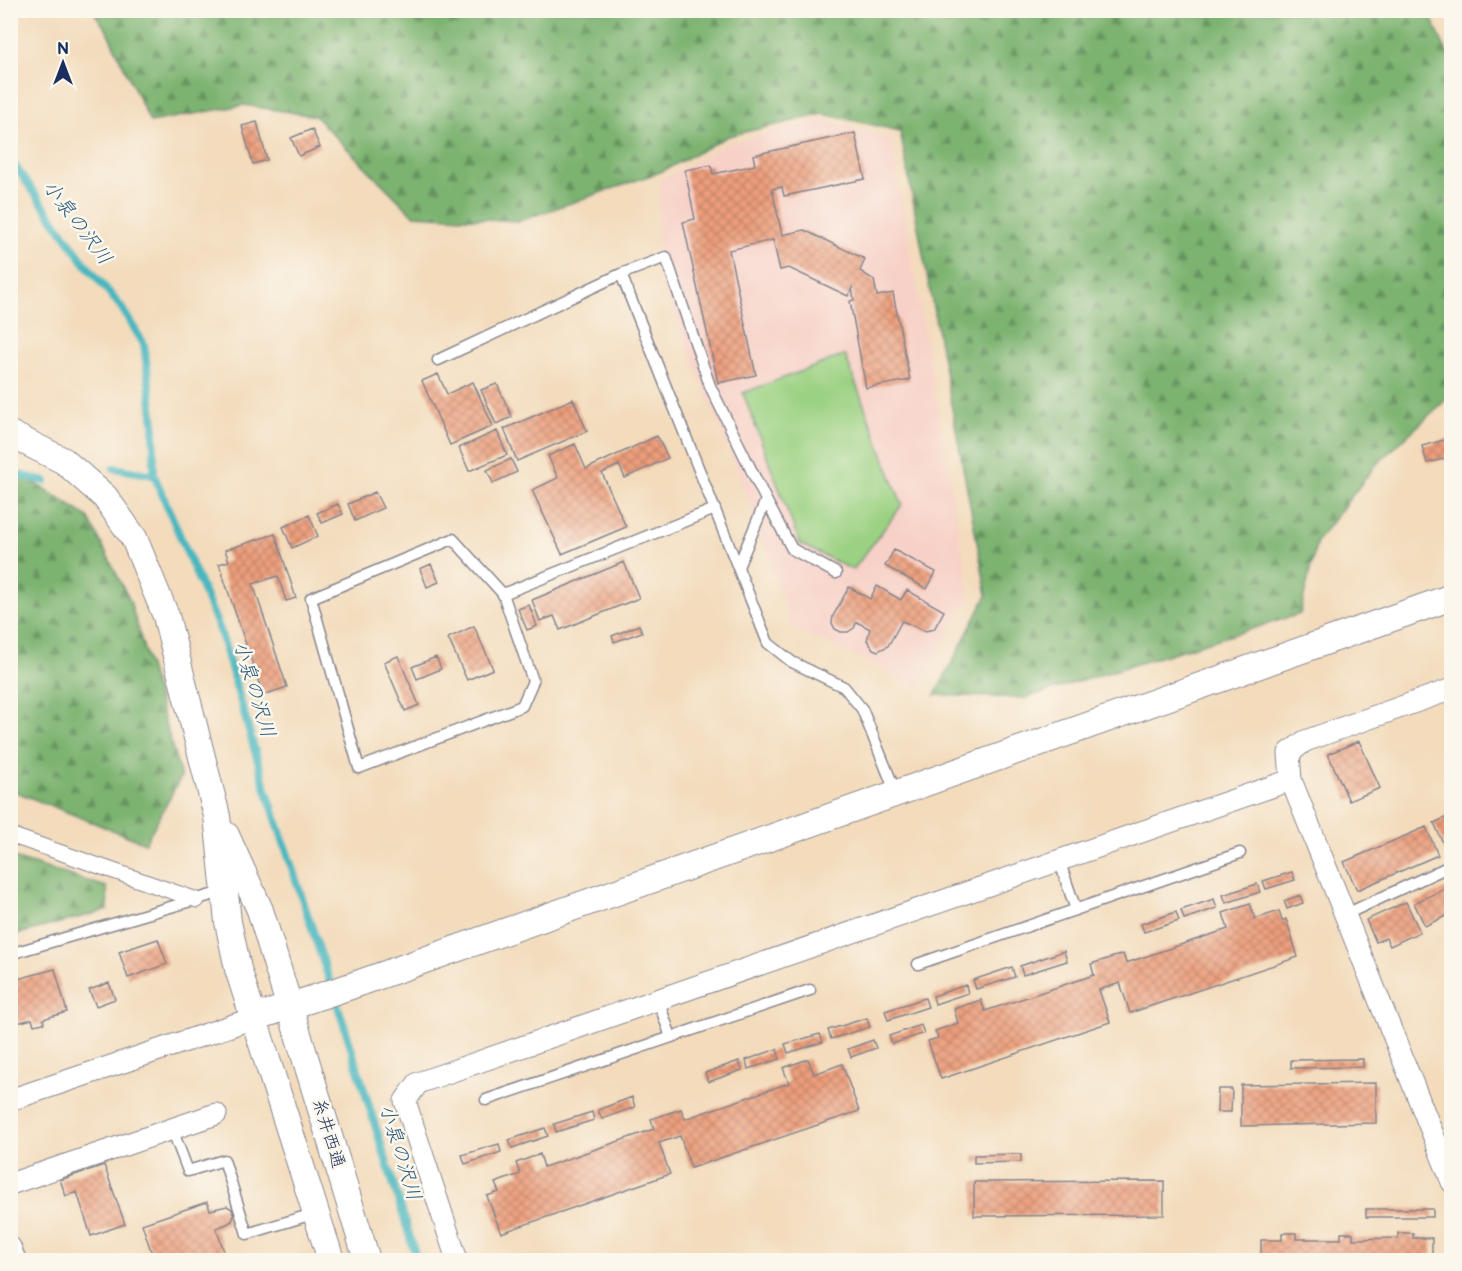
<svg xmlns="http://www.w3.org/2000/svg" width="1462" height="1271" font-family="'Balsamiq Sans','Klee One',sans-serif">
  <style>
    .built { fill: #f7d1c7 }
    .forest { fill: url(#forest-firs); stroke: #4c7167; stroke-width: 1.5 }
    .park { fill: #9bd182; stroke: #5b8070; stroke-width: 1.5 }
    .lines { fill: none; stroke-linecap: round; stroke-linejoin: round }
    .stream { stroke: #48b7bf; stroke-width: 8 }
    .building { fill: url(#building-cross-hatch) }
    .service-casing { stroke: #87858d; stroke-width: 13 }
    .pedestrian-casing { stroke: #87858d; stroke-width: 17 }
    .minor-casing { stroke: #87858d; stroke-width: 23 }
    .tertiary-casing { stroke: #87858d; stroke-width: 28 }
    .service { stroke: #fff; stroke-width: 10 }
    .pedestrian { stroke: #fff; stroke-width: 15 }
    .minor { stroke: #fff; stroke-width: 21 }
    .tertiary { stroke: #fff; stroke-width: 26 }
    .labels { text-anchor: middle; stroke-width: 5; stroke-linejoin: round; paint-order: stroke }
    .street-label { font-size: 18px; fill: #1b2f5e; stroke: #fbf7ec }
    .water-label { font-size: 20px; font-style: italic; fill: #28587b; stroke: #fbf7ec }
  </style>
  <defs>
    <pattern id="forest-firs" width="22" height="20" patternUnits="userSpaceOnUse" patternTransform="scale(1.5)"><rect width="22" height="20" fill="#7cb370"/><path d="M5 1l3.5 6h-7zM16 11l3.5 6h-7z" fill="#65925f"/></pattern>
    <pattern id="building-cross-hatch" width="8" height="8" patternUnits="userSpaceOnUse" patternTransform="scale(1.5)"><rect width="8" height="8" fill="#ed9e7b"/><path d="M0 0l8 8M0 8l8-8" fill="none" stroke="#bf8168"/></pattern>
  </defs>
  <rect width="100%" height="100%" fill="#fbf7ec"/>
  <filter id="ink" filterUnits="userSpaceOnUse"><feTurbulence type="fractalNoise" baseFrequency=".0167" numOctaves="2"/><feDisplacementMap in="SourceGraphic" scale="12" xChannelSelector="R" yChannelSelector="G"/><feConvolveMatrix kernelMatrix="1 2 1 2 8 2 1 2 1" color-interpolation-filters="sRGB"/></filter>
  <filter id="wash" filterUnits="userSpaceOnUse"><feTurbulence type="fractalNoise" baseFrequency=".008" numOctaves="4" result="noise"/><feDisplacementMap in="SourceGraphic" scale="24" xChannelSelector="R" yChannelSelector="G"/><feGaussianBlur stdDeviation="1.35" result="paint"/><feColorMatrix in="noise" values="0 0 0 0 0 0 0 0 0 0 0 0 0 0 0 0 0 1.4 0 .05"/><feComposite in="paint" operator="in"/></filter>
  <g filter="url(#wash)">
    <rect width="100%" height="100%" fill="#f3dbbc"/>
    <path class="built" d="M823,120L891,139L970,596L919,686L792,627L750,504L657,271L660,180L728,143Z"/>
    <path class="forest" d="M93,11H1428L1451,61V395L1375,466L1317,541L1300,614L1025,698L935,695L987,595L900,131L824,114L728,136L663,171L519,221L413,215L315,116L244,105L150,122L106,29Z
      M11,468L88,517L130,601L181,777L145,843L11,790Z
      M11,857L107,887L108,910L11,936Z"/>
    <path class="park" d="M845,355L902,505L853,570L800,544L743,393Z"/>
    <g class="lines">
      <path class="stream" d="M10,159L84,262L121,307L144,344L154,424V475L220,630L265,786L345,1028L417,1260
        M114,468L154,475
        M10,473L45,481"/>
    </g>
    <g id="blocks">
      <path class="building" d="M257,122L267,160L253,164L242,126Z
        M312,129L320,147L299,156L291,138Z
        M855,133L865,179L784,196L782,187L772,189L782,235L804,230L865,259L860,271L874,280L877,296L893,293L910,380L866,388L850,301L854,300L852,288L848,296L789,268L780,270L773,240L729,250L756,375L718,383L683,222L695,219L685,170L711,165L713,174L755,165L753,155Z
        M438,374L447,394L473,382L493,426L450,445L422,381Z
        M497,384L512,417L496,424L481,390Z
        M573,399L587,431L517,461L504,429Z
        M497,431L507,455L469,471L459,448Z
        M657,436L668,458L625,478L619,465L602,473L626,527L562,554L532,490L558,478L548,456L575,444L586,469Z
        M1452,438V457L1427,463L1422,446Z
        M511,459L517,472L493,483L487,470Z
        M375,492L383,508L355,521L348,504Z
        M338,504L343,514L322,523L317,513Z
        M309,515L318,536L292,548L283,527Z
        M275,534L296,598L286,601L278,576L253,584L287,687L263,695L219,564L229,561L225,550Z
        M894,550L936,572L927,589L885,566Z
        M624,562L639,598L560,630L554,616L540,621L532,600Z
        M431,564L439,582L427,587L420,569Z
        M877,586L901,600L907,590L944,611L934,629L925,631L902,621L888,646L878,651L873,649L867,640L870,629L857,622L854,628L848,632H841L835,629L832,623L833,616L849,587L870,599Z
        M529,605L537,626L527,630L518,609Z
        M639,625L642,632L614,642L612,636Z
        M474,626L493,669L467,680L448,638Z
        M398,656L419,705L405,711L384,662Z
        M436,657L441,669L417,679L412,667Z
        M1359,741L1380,788L1349,801L1328,754Z
        M1452,815V853L1448,854L1434,823Z
        M1426,827L1438,855L1357,890L1344,862Z
        M1292,872L1295,880L1266,889L1263,881Z
        M1257,884L1260,892L1226,903L1223,895Z
        M1449,887L1452,894V913L1425,926L1414,903Z
        M1300,895L1303,903L1287,909L1284,901Z
        M1214,899L1217,908L1184,919L1181,910Z
        M1406,902L1420,932L1390,946L1386,938L1376,942L1366,920Z
        M1250,904L1255,919L1279,911L1282,921L1286,919L1298,957L1130,1013L1120,983L1099,990L1110,1022L941,1079L928,1041L938,1038L935,1031L958,1023L954,1009L981,1000L985,1011L1094,975L1091,964L1123,954L1126,963L1228,929L1223,913Z
        M1176,912L1179,921L1144,932L1141,924Z
        M158,939L167,964L128,978L119,952Z
        M1064,951L1067,961L1023,975L1020,966Z
        M1012,967L1015,977L976,989L973,980Z
        M55,969L67,1012L43,1019L44,1023L34,1025L32,1019L10,1025V981Z
        M109,983L115,999L96,1006L89,990Z
        M966,985L968,993L935,1004L933,996Z
        M925,998L928,1007L888,1020L885,1011Z
        M867,1018L870,1027L831,1039L828,1030Z
        M921,1025L924,1033L892,1044L889,1036Z
        M820,1034L823,1042L788,1053L785,1044Z
        M873,1040L876,1048L851,1057L848,1049Z
        M777,1049L780,1059L748,1069L746,1060Z
        M808,1059L814,1074L842,1064L859,1111L691,1168L680,1136L659,1143L670,1174L501,1233L487,1196L499,1192L495,1183L520,1174L516,1163L540,1154L544,1167L654,1129L651,1119L681,1109L685,1119L789,1083L783,1068Z
        M1363,1059V1067L1291,1068V1060Z
        M739,1061L742,1070L708,1082L705,1073Z
        M1376,1083V1123L1241,1126V1085Z
        M1218,1089H1232L1231,1112H1217Z
        M632,1097L635,1107L602,1119L598,1110Z
        M592,1112L594,1120L556,1132L554,1124Z
        M545,1128L548,1136L512,1148L509,1140Z
        M499,1144L501,1152L465,1164L462,1155Z
        M1021,1154V1162L974,1163V1155Z
        M104,1165L125,1224L91,1236L77,1192L66,1196L60,1180Z
        M1164,1181V1215L974,1216V1182Z
        M207,1202L210,1210L227,1206L232,1209L234,1215L232,1221L227,1224L216,1228L227,1260H154L142,1224Z
        M1366,1209H1433V1217H1366Z
        M1282,1233H1296V1239H1341V1233H1353V1239L1398,1238V1233H1413V1238H1432V1260H1261V1240H1282Z"/>
    </g>
  </g>
  <g filter="url(#ink)">
    <use href="#blocks" fill-opacity="0" stroke="#87858d" stroke-width="1.5"/>
    <g class="lines">
      <defs>
        <path id="service" d="M621,274L666,257L710,386L766,500L738,567
          M438,360L621,274L768,643L792,662L844,687L862,709L896,793
          M766,500L792,549L836,573
          M503,594L453,539L311,598L359,768L522,706L533,681L503,594L715,509
          M1059,860L1076,910
          M1344,915L1452,865
          M10,954L225,891
          M918,964L1240,853
          M658,1000L671,1037
          M486,1100L810,990
          M172,1129L188,1171L224,1160L247,1234L316,1213"/>
        <path id="pedestrian" d="M10,835L197,900"/>
        <path id="minor" d="M1291,780L1452,1182
          M10,1100L254,1018
          M10,1184L216,1114
          M10,1247L15,1260
          M457,1260L405,1101L418,1083L1291,780L1289,753L1305,741L1452,689"/>
        <path id="tertiary" d="M10,434L64,461L105,497L134,538L166,616L217,816L228,922L238,969L331,1260
          M226,835L260,910L367,1260
          M254,1018L351,986L1452,597"/>
      </defs>
      <use href="#service" class="service-casing"/>
      <use href="#pedestrian" class="pedestrian-casing"/>
      <use href="#minor" class="minor-casing"/>
      <use href="#tertiary" class="tertiary-casing"/>
      <use href="#service" class="service"/>
      <use href="#pedestrian" class="pedestrian"/>
      <use href="#minor" class="minor"/>
      <use href="#tertiary" class="tertiary"/>
    </g>
  </g>
  <g class="labels">
    <g class="street-label">
      <text transform="translate(329 1133) rotate(73)" y="6">糸井西通</text>
    </g>
    <g class="water-label">
      <text transform="translate(78 222) rotate(53)" y="7">小泉の沢川</text>
      <text transform="translate(255 689) rotate(73)" y="7">小泉の沢川</text>
      <text transform="translate(401 1152) rotate(73)" y="7">小泉の沢川</text>
    </g>
  </g>
  <rect width="1462" height="1271" fill="none" stroke="#fbf7ec" stroke-width="36"/>
  <g transform="translate(63 63)" stroke="#fbf7ec" stroke-width="4.5" paint-order="stroke">
  <path d="M0-4.5L10 22L0 15L-10 22Z" fill="#1b2f5e"/>
  <text y="-9" font-size="16" font-weight="bold" text-anchor="middle" fill="#1b2f5e">N</text>
  </g>
</svg>
